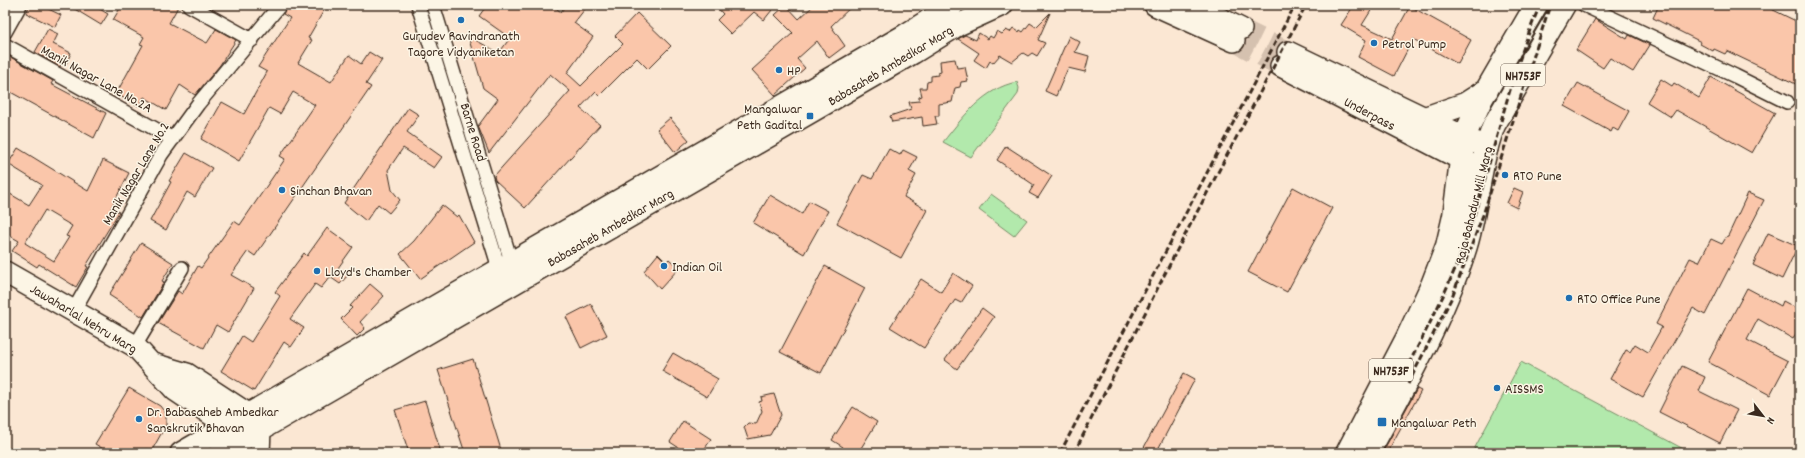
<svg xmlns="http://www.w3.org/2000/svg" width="1805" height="458" font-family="Dekko,sans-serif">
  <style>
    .green { fill: #b2e9ac; stroke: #768a65 }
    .building { fill: #fac6aa; stroke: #3b2a1e; fill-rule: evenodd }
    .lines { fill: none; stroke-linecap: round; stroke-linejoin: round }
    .primary-tunnel { stroke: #d5c1af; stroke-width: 21; stroke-dasharray: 21 10; stroke-linecap: butt }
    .minor-casing { stroke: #3b2a1e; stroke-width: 16 }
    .secondary-casing { stroke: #3b2a1e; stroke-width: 22 }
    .primary-casing { stroke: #3b2a1e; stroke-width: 24 }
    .trunk-casing { stroke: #3b2a1e; stroke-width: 25 }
    .minor { stroke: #fcf5e5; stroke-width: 13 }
    .secondary { stroke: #fcf5e5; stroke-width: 19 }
    .primary { stroke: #fcf5e5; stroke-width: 21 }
    .trunk { stroke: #fcf5e5; stroke-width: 22 }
    .rail { stroke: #3b2a1e; stroke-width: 3; stroke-dasharray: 6 3; stroke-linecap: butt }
    .poi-dot { fill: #1f6fb2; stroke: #fcf5e5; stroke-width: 1.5 }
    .labels { text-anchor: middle; stroke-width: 3; stroke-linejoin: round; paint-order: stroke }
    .shield { fill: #fcf5e5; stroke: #75675a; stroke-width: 1 }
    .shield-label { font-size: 13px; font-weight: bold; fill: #3b2a1e }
    .poi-label { font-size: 14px; fill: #3b2a1e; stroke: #fcf5e5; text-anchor: start }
    .street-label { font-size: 14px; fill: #3b2a1e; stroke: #fcf5e5 }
  </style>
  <rect width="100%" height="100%" fill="#fbe7d3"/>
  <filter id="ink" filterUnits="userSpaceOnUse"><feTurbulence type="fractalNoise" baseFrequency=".025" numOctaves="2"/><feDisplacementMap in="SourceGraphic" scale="8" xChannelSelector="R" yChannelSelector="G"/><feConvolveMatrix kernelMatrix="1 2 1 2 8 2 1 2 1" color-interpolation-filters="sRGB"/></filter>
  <g filter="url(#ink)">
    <path class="green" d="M1017,82L1019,88L1018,94L971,157L943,142C962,118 984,88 1017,82Z
      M991,194L1027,220L1014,236L979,210Z
      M1521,362L1691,453H1472Z"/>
    <path class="building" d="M30,5H40L61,15L55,27L26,13Z
      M68,5H93L108,14L101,25Z
      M122,5H179L169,23L207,43L216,29L236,40L220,65L195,95L180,85L166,110L144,97L139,106L116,94L143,45L140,44L144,37L113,20Z
      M288,5L300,11L304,5H327L308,38L312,40L298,63L331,82L349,55L361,64L369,52L382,60L366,84L371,87L255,256L248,251L231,275L254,288L228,332L216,325L204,348L158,323L178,291L182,294L198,266L201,268L234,221L240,225L285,159L280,156L315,105L293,92L280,114L269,108L239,161L201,139L222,102L244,114L267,72L258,67L290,18L283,14Z
      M487,5H552L561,12L566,5H588L574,23L593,37L567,73L581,86L623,44L615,36L637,13L671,46L648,69L637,58L599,96L595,92L580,108L600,125L525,208L495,180L494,176L570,91L550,74L489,153L478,126L498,99L483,88L468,36L499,53L510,38L479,16Z
      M715,5H776L764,20L754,12L731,34L717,20L723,14Z
      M786,5L799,19L814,5H853L831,26L845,46L829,58L817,41L797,59L805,68L775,95L752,70L793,33L775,15Z
      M1354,5H1364L1372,9L1362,25L1392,39L1410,6L1471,40L1458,64L1413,39L1394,76L1358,57L1366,40L1341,25Z
      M1659,5H1763L1800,23V86L1727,51L1725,54L1714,49L1713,51L1700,44L1701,42L1653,18Z
      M1050,13L1038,40L1045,43L1037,56L1032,53L1028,56L1023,53L1012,62L1000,55L993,63L990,61L986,68L974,60L979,53L958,39L965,35L976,40L979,33L988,39L990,36L993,38L997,31L1002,34L1006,30L1010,32L1013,28L1019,32L1020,30L1023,32L1030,23L1036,27Z
      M1595,19L1627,39L1629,35L1650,45L1633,72L1610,58L1603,68L1576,50Z
      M48,29L58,34L53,44L71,53L66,64L62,62L60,67L35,52Z
      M1069,36L1080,42L1075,52L1089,56L1085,72L1068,68L1056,96L1045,91Z
      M5,54L53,81L51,84L106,113L94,138L5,89Z
      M955,59L957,68L965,67L968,81L961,82L960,87L955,88L952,102L939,104V116H935L937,124L923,126L922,117L892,122L890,116L911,109L909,102L919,101V97L922,96L920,88H926L927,82L931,81V76L938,75V73L941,72L940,61Z
      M1711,77L1775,113L1752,153L1676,110L1671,117L1647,102L1661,79L1672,86L1674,83L1699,98Z
      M1578,83L1629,111L1618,131L1613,128L1611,132L1564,106Z
      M408,108L419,115L407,132L442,157L434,168L403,148L388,170L392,190L400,200L389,213L378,204L366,221L344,203Z
      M670,118L689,140L675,152L657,129Z
      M1006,146L1052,176L1038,198L1029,193L1034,185L997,160Z
      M18,148L88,191L103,160L129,173L111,208L119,212L86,266L88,267L76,287L39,264L37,267L12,251L19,241L5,233V191L29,205L42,185L8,164ZM45,210L72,226L66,236L69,237L54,261L25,243Z
      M889,149L900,155L903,150L917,157L909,171L916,175L904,197L927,210L901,258L837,223L863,175L872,179Z
      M186,153L212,168L195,197L187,192L166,230L150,221L171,182L169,181Z
      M1293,187L1332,208L1287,292L1248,272Z
      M1514,188L1523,192L1517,208L1507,203Z
      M1748,193L1764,200L1705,315L1693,308L1643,397L1610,379L1626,350L1630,352L1635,344L1648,352L1662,327L1656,324L1690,258L1699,262L1711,239L1722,244L1727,236H1728Z
      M770,195L802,214L809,201L828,211L804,254L753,223Z
      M442,205L457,217L459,215L474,242L420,279L400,254L414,241Z
      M327,228L353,247L338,268L348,275L340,284L330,277L321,288L315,284L290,319L304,328L291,347L284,342L254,391L221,371L242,336L251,342L280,296L275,292L304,253L307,256Z
      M1768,233L1798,246L1782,279L1753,265Z
      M141,243L173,263L162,281L164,282L143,317L109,295Z
      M658,254L666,262L669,259L679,268L660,289L644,271Z
      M825,266L865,288L821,373L780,352Z
      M953,273L972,286L961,303L955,300L924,348L890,327L921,279L941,292Z
      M370,284L384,296L360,322L365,328L357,336L341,319L352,308L350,306Z
      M1747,288L1781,306L1783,301L1800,310V327L1793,339L1758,319L1747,340L1788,361L1770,395L1708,362Z
      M591,304L607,335L581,348L566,317Z
      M982,308L994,317L957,369L945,360Z
      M673,353L718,379L707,397L662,371Z
      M473,359L502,453H465L438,370Z
      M1682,366L1705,377L1699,391L1737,410L1720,443L1659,412Z
      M1184,373L1195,379L1156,453H1141Z
      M129,388L160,406L166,414V425L151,452L146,449L140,453H110L95,444Z
      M1417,389L1421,391L1387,453H1382Z
      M774,394L781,415L770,435L748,439L744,427L748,423L756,424L762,411L759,402L762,401L761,397Z
      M425,401L441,453H409L395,410Z
      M853,407L877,422L858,453H840L843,447L832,440Z
      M683,421L711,439L702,453H687L670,442Z"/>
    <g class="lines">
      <path class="primary-tunnel" d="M1241,29L1288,52
        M1234,41L1281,66"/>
      <defs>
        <path id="minor" d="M189,5L252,40
          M418,5L499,268
          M433,5L511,261
          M1584,5L1735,76L1787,102
          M5,32L20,5
          M5,45L173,139
          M74,310L161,155L198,104L280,5
          M135,346L182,268"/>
        <path id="secondary" d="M252,419L261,430L260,453"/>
        <path id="primary" d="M1155,5L1234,41
          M1193,5L1241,29
          M1288,52L1487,148
          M1281,66L1476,167
          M5,272L135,346L175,390L227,425
          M153,364L187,374L248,414
          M181,453L905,35L953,5
          M220,453L913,53L958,25L1002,5"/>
        <path id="trunk" d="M1425,118L1465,104L1487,90
          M1347,453L1407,338L1432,285L1447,246L1454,216L1464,137L1482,98L1536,5
          M1368,453C1403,389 1441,322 1464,252C1478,211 1478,166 1494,125L1564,5"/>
      </defs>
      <use href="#minor" class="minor-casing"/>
      <use href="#secondary" class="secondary-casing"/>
      <use href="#primary" class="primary-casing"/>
      <use href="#trunk" class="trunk-casing"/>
      <use href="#minor" class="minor"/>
      <use href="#secondary" class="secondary"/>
      <use href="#primary" class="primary"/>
      <use href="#trunk" class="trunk"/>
      <path class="rail" d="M1400,380C1425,333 1451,285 1468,234C1493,159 1509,77 1540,5
        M1408,384L1452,297L1483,215L1550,5
        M1060,453L1295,5
        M1074,453L1175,254L1306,5"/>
    </g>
  </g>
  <g class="poi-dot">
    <circle cx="461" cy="20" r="4"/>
    <circle cx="1374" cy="43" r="4"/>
    <circle cx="779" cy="70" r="4"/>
    <rect x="806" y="112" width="8" height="8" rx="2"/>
    <circle cx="1505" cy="175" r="4"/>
    <circle cx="282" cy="190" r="4"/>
    <circle cx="664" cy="266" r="4"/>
    <circle cx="317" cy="271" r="4"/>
    <circle cx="1569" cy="298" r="4"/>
    <circle cx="1497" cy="388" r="4"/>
    <circle cx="139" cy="419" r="4"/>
    <rect x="1377" y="417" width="10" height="10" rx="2"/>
  </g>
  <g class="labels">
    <g class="shield">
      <rect x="1501" y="64" width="44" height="22" rx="3"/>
      <rect x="1369" y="359" width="44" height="22" rx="3"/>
    </g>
    <g class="shield-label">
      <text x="1523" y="80">NH753F</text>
      <text x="1391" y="375">NH753F</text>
    </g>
    <g class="poi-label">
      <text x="461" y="40" text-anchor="middle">Gurudev Ravindranath<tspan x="461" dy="16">Tagore Vidyaniketan</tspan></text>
      <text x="1382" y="48">Petrol Pump</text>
      <text x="787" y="75">HP</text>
      <text x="802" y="113" text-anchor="end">Mangalwar<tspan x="802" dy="16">Peth Gadital</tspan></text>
      <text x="1513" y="180">RTO Pune</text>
      <text x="290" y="195">Sinchan Bhavan</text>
      <text x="672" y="271">Indian Oil</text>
      <text x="325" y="276">Lloyd's Chamber</text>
      <text x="1577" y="303">RTO Office Pune</text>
      <text x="1505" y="393">AISSMS</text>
      <text x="147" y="416">Dr. Babasaheb Ambedkar<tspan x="147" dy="16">Sanskrutik Bhavan</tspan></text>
      <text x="1391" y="427">Mangalwar Peth</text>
    </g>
    <g class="street-label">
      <text transform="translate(890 65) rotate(-31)" y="5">Babasaheb Ambedkar Marg</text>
      <text transform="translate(97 78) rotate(29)" y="5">Manik Nagar Lane No.2A</text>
      <text transform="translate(1370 113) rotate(28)" y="5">Underpass</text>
      <text transform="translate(474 132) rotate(73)" y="5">Barne Road</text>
      <text transform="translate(135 173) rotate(-59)" y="5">Manik Nagar Lane No.2</text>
      <text transform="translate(1473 205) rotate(-76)" y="5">Raja Bahadur Mill Marg</text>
      <text transform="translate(610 227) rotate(-30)" y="5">Babasaheb Ambedkar Marg</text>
      <text transform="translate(84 318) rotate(31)" y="5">Jawaharlal Nehru Marg</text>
    </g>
  </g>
  <rect width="1805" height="458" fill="none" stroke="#fcf5e5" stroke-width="20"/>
  <rect x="10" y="10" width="1785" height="438" fill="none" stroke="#3b2a1e" stroke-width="1.5" filter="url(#ink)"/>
  <g transform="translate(1763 416) rotate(121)" stroke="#fcf5e5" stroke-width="3" paint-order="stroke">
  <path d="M0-3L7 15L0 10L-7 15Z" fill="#3b2a1e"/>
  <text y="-6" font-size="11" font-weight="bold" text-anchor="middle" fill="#3b2a1e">N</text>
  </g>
</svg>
